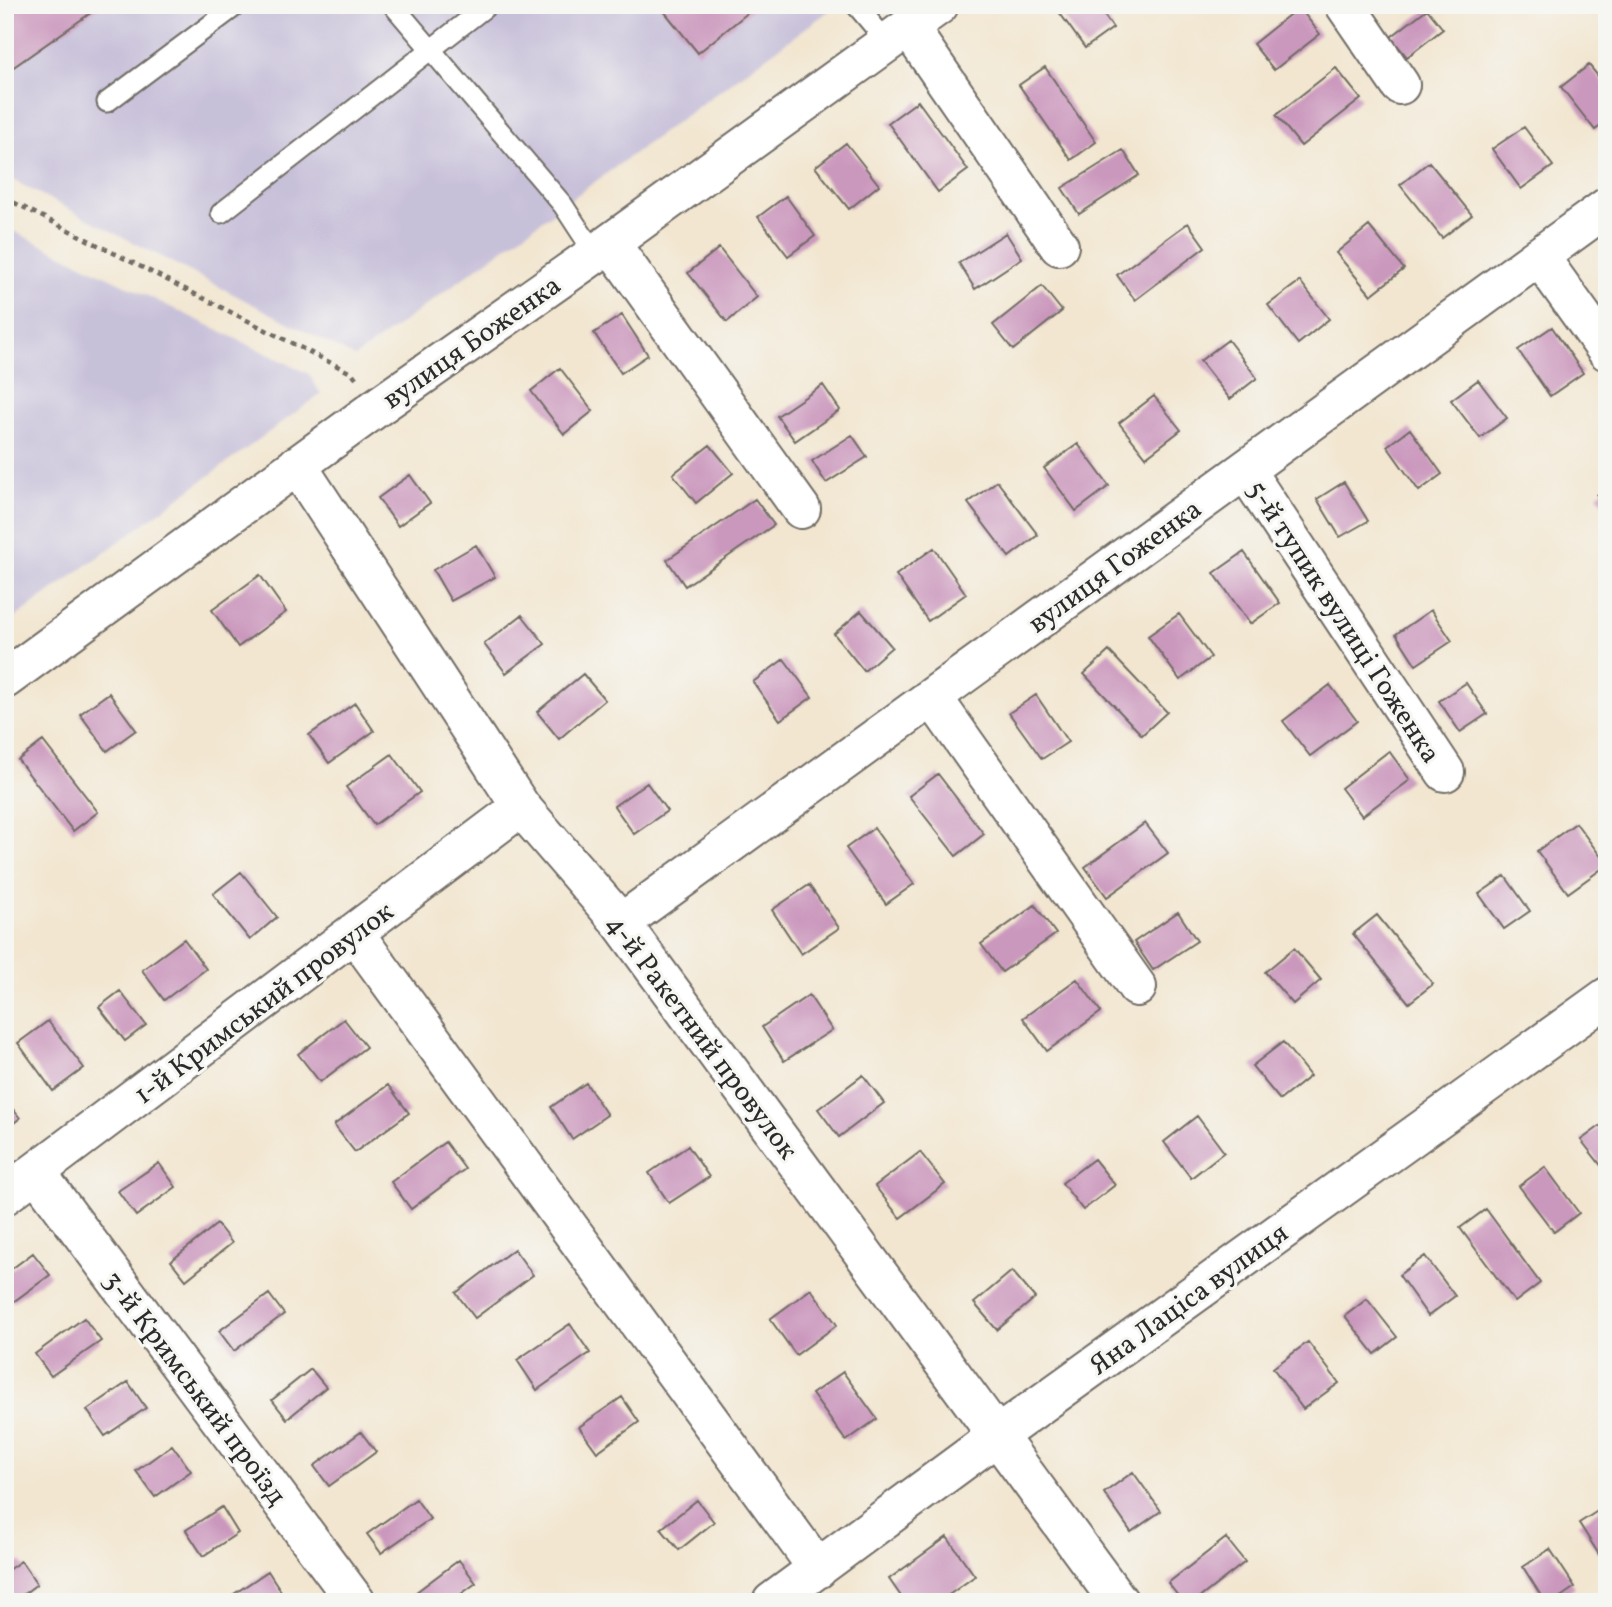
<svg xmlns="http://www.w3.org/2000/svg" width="1612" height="1607" font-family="Vollkorn,serif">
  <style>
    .industrial { fill: #c7c0d9 }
    .building { fill: #cb98bd }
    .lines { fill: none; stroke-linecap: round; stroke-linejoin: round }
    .service-casing { stroke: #716c65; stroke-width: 23 }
    .minor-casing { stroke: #716c65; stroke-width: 42 }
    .path { stroke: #716c65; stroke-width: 4.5; stroke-dasharray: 5 5; stroke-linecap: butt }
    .service { stroke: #fff; stroke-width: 19 }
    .minor { stroke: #fff; stroke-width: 38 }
    .labels { text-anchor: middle; stroke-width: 6; stroke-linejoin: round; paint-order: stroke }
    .street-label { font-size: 28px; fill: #2b2b2b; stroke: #f6f6f2 }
  </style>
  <rect width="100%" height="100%" fill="#f6f6f2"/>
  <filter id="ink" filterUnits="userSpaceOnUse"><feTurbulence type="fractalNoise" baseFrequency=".0143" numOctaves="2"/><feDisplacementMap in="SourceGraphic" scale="14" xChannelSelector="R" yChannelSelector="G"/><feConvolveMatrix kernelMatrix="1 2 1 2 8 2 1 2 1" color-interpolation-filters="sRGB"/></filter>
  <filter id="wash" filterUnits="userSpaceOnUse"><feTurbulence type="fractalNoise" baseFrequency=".00686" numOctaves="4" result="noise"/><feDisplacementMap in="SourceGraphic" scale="28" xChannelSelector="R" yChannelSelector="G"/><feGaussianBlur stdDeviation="1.57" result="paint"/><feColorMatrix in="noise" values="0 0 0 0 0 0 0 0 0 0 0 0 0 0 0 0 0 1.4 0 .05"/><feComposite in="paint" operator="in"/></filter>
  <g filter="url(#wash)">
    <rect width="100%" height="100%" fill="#f2e6d0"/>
    <path class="industrial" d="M5,5H837L355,357L5,176Z
      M5,227L309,374L321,394L5,625Z"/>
    <g id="blocks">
      <path class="building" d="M5,5H102L5,73Z
        M659,5H753L755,7L698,53Z
        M1054,5H1097L1113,28L1085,48Z
        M1299,7L1320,34L1274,70L1253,44Z
        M1427,9L1443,29L1407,57L1391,37Z
        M1589,65L1607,87V121L1595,130L1561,87Z
        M1045,67L1096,142L1071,160L1019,85Z
        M1336,68L1361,99L1301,146L1276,115Z
        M918,101L968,170L938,192L888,123Z
        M1524,127L1553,166L1521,189L1492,149Z
        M846,143L879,185L849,209L815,167Z
        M1123,150L1139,175L1079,214L1062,188Z
        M1429,162L1472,215L1442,238L1400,185Z
        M786,196L815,236L788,256L758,217Z
        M1188,223L1205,247L1135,300L1117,275Z
        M1369,226L1404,269L1371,295L1336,253Z
        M1006,233L1022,258L975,289L959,263Z
        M719,248L757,297L727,322L688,273Z
        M1300,281L1329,319L1298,344L1268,305Z
        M1042,286L1062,311L1013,350L993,325Z
        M622,315L648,355L621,373L594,333Z
        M1552,327L1583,373L1550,396L1518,350Z
        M1228,340L1257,378L1230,399L1200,361Z
        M560,368L593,411L564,434L531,391Z
        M1478,380L1507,418L1480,438L1451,400Z
        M823,385L840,410L795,441L777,416Z
        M1154,396L1181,430L1146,457L1119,423Z
        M1410,429L1442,474L1419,491L1387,446Z
        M852,435L867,457L826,483L812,461Z
        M1078,444L1109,486L1076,511L1044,468Z
        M710,445L733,473L696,503L673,474Z
        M410,475L430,503L398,526L378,498Z
        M997,481L1038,535L1009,557L968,503Z
        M1344,482L1368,521L1340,537L1317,499Z
        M1607,487V507L1597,495Z
        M755,499L774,525L685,586L667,560Z
        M476,545L495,577L451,601L433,570Z
        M934,548L966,594L928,621L896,575Z
        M1244,552L1280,603L1250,624L1214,573Z
        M260,575L286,612L238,647L212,610Z
        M1431,610L1452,641L1416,665L1396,634Z
        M861,611L892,647L864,671L834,634Z
        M1179,614L1211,657L1180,680L1148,636Z
        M522,615L545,644L506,673L484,644Z
        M1109,651L1167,712L1142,735L1084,674Z
        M784,659L812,697L780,720L753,682Z
        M583,674L605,700L559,739L537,712Z
        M1466,683L1487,714L1460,732L1439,701Z
        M1330,685L1357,721L1310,756L1283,721Z
        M109,693L136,730L107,751L80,714Z
        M1036,695L1068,742L1042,759L1009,713Z
        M355,703L374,731L329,763L309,735Z
        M43,741L98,812L73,831L18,760Z
        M1389,751L1410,780L1362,816L1341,788Z
        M392,754L420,792L374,825L346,787Z
        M938,774L984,834L956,856L909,796Z
        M647,783L667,811L634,834L614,806Z
        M1145,823L1168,853L1107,897L1085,867Z
        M1576,823L1607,865L1568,893L1537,851Z
        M874,828L914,884L886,904L846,848Z
        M241,872L277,917L250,940L213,894Z
        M1505,876L1530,911L1504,929L1479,894Z
        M809,885L839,928L801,954L772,910Z
        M1035,905L1056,934L1002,972L981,944Z
        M1178,912L1197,941L1153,970L1134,942Z
        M1377,915L1433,984L1409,1003L1353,934Z
        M184,939L206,969L164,1000L142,970Z
        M1294,948L1321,980L1293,1004L1265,972Z
        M1077,979L1101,1012L1047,1051L1023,1018Z
        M120,991L146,1025L125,1041L99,1007Z
        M809,995L832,1030L784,1061L762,1027Z
        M344,1019L366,1047L320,1082L298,1054Z
        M48,1021L84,1068L53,1091L18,1043Z
        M1283,1042L1310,1076L1280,1100L1252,1066Z
        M863,1075L884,1103L839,1137L818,1109Z
        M586,1083L607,1115L572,1139L551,1107Z
        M388,1085L409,1113L355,1152L334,1125Z
        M5,1099L20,1118L5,1130Z
        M1197,1116L1224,1152L1191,1178L1164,1142Z
        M1607,1121V1173L1581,1140Z
        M445,1142L465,1169L411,1209L391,1182Z
        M688,1146L709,1177L669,1203L649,1173Z
        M920,1152L945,1184L900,1218L875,1186Z
        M1094,1159L1115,1185L1083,1210L1062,1183Z
        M159,1163L176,1187L136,1216L118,1191Z
        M1545,1167L1579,1213L1554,1232L1519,1186Z
        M1486,1209L1540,1283L1515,1302L1460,1228Z
        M217,1224L232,1243L186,1280L171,1261Z
        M514,1249L533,1275L475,1318L456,1293Z
        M33,1253L50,1275L13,1302L5,1291V1274Z
        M1425,1256L1455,1296L1428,1316L1399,1275Z
        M1012,1271L1035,1298L997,1330L974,1303Z
        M811,1289L837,1325L796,1355L770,1319Z
        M269,1294L284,1314L234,1351L219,1331Z
        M1367,1299L1397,1337L1375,1354L1345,1316Z
        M84,1318L101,1341L51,1376L35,1354Z
        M570,1324L590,1353L537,1390L517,1360Z
        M1308,1342L1339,1383L1303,1409L1273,1368Z
        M311,1369L326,1387L287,1419L272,1400Z
        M843,1372L877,1419L846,1441L812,1394Z
        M128,1382L146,1408L105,1436L87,1410Z
        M622,1397L639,1422L597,1452L579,1427Z
        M361,1432L376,1452L329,1486L314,1466Z
        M172,1445L191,1471L155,1497L136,1471Z
        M1133,1472L1161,1511L1131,1532L1104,1493Z
        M416,1499L430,1519L381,1553L367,1534Z
        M697,1500L714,1522L679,1550L661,1529Z
        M1607,1505V1567L1579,1523Z
        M222,1507L238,1533L203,1556L186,1530Z
        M947,1537L975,1576L939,1602H905L889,1579Z
        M1226,1538L1245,1562L1194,1602H1183L1168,1583Z
        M1550,1549L1575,1587L1553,1602H1545L1523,1567Z
        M459,1560L476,1583L450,1602H422L415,1593Z
        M21,1561L37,1584L13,1602H5V1572Z
        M268,1571L288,1602H231L228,1598Z"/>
    </g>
  </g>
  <g filter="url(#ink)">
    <use href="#blocks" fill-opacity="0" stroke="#716c65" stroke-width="2"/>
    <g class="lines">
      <defs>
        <path id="service" d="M393,5L563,205L595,254
          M856,5L888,43
          M107,102L237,5
          M221,213L488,5"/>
        <path id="minor" d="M1345,5L1400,85
          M909,28L1059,246
          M611,244L801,509
          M1539,256L1607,351
          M297,465L521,807L621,923L1119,1602
          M1245,470L1445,772
          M5,679L376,408L595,254L939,5
          M933,698L1137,987
          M621,923L1607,207
          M355,934L818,1569
          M36,1172L356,1602
          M5,1195L521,807
          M772,1602L998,1435L1607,997"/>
      </defs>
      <use href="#service" class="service-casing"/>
      <use href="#minor" class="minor-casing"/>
      <path class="path" d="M5,198L353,374L356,378"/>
      <use href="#service" class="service"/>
      <use href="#minor" class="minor"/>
    </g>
  </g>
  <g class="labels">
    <g class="street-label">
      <text transform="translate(471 341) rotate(-35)" y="10">вулиця Боженка</text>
      <text transform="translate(1114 565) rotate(-36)" y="10">вулиця Гоженка</text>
      <text transform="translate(1345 621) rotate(57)" y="10">5-й тупик вулиці Гоженка</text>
      <text transform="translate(263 1002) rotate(-37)" y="10">1-й Кримський провулок</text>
      <text transform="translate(703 1036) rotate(53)" y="10">4-й Ракетний провулок</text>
      <text transform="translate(1188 1298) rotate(-36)" y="10">Яна Лаціса вулиця</text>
      <text transform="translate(196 1387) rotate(53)" y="10">3-й Кримський проїзд</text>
    </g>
  </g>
  <rect width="1612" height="1607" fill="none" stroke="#f6f6f2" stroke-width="28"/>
</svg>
